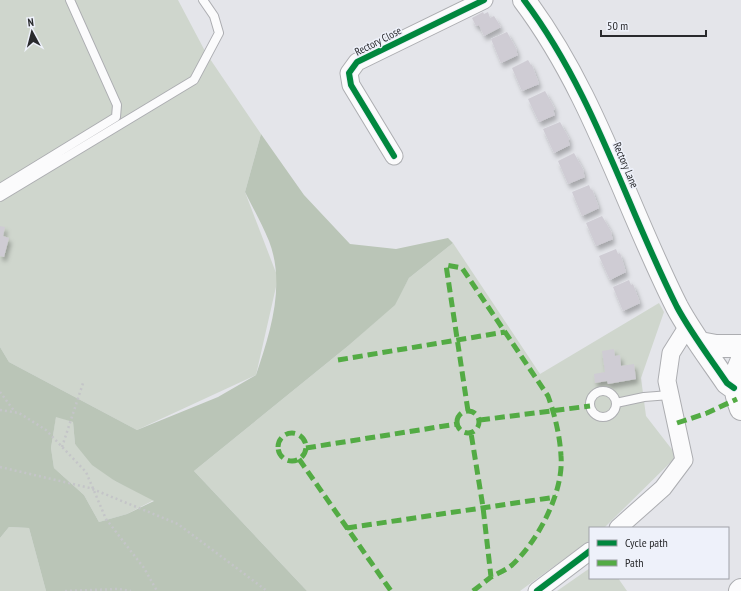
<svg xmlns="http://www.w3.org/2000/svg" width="741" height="591" font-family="'PT Sans Narrow',sans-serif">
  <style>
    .green { fill: #cfd6cd }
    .forest { fill: #bac5b7; fill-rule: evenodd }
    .building { fill: #cfccd4; filter: url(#shadow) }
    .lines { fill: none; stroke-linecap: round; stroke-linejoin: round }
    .lane-casing { stroke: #acadb1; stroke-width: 10 }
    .street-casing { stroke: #acadb1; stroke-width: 19 }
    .secondary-casing { stroke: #acadb1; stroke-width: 24 }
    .path { stroke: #c4c5c8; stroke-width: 2.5; stroke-dasharray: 2 3; stroke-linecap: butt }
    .lane { stroke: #fbfbfc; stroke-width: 8 }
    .street { stroke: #fbfbfc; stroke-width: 17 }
    .secondary { stroke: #fbfbfc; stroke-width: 22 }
    .quiet { stroke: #53ab44; stroke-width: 5; stroke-dasharray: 10 5; stroke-linecap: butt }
    .cycleway-casing { stroke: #eef1fa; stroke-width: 8 }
    .cycleway { stroke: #00873e; stroke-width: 6 }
    .labels { text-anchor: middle; stroke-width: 3; stroke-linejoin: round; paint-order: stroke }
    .street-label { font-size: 11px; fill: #292a2d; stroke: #eef1fa }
  </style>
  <defs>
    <filter id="shadow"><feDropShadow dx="2.5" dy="4.5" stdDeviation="2" flood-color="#0004"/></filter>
  </defs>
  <rect width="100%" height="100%" fill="#e4e5ea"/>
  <path class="green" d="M0,0H178L206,53L261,134L245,192L278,278L256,375L137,430L9,362L0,347Z
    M453,243L540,374L659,303L664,312L641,378L646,416L677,456L604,528H590V540L520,591H307L194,471L348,346L394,305L409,278Z
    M56,416L73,422L75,444L115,481L154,500L127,514L99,522L84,495L54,468L51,448Z
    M9,527L29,528L46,591H0V538Z
    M590,568V578H618L627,591H557Z"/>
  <path class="forest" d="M261,134L304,195L350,244L396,249L448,238L453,243L409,278L395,305L348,346L194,471L307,591H46L29,528L9,527L0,538V347L9,362L137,430L218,397L256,375C270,333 286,285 269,241C262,224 253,208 245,192ZM56,417L73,422L75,444L92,465L115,481L154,501L127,514L99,522L84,495L54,468L51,448Z"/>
  <path class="building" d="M483,12L484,14L488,12L490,18L494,16L501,27L484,36L479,25L476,26L472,18Z
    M507,32L517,50L516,51L518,55L501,63L491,39Z
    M528,60L531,65H532L539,84L522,91L512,68Z
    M545,91L555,109L553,110L555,115L539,122L528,99Z
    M560,122L570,140H568L570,145L554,153L543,129Z
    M574,153L584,171L583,172L585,177L568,184L558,161Z
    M589,185L591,190L592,189L599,208L582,216L572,192Z
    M602,216L612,233L611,234L613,239L596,246L586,223Z
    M0,226L5,227L3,236L9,238L4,257L0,256Z
    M616,249L618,254L620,253L626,272L610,280L599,256Z
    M629,280L631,285L633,284L640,303L623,311L613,287Z
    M614,349L615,356L620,355L621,366L634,364L636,379L608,384L607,381L595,383L594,374L605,372L602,351Z"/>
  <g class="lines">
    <defs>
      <path id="lane" d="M0,188L116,117L117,105L70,0
        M0,197L194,80L219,33L214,16L203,0
        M590 404a13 13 0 1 1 26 0a13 13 0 1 1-26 0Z
        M616,403L644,397L670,395"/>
      <path id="street" d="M394,156L351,85L349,73L357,62L484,0
        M618,528L663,488L684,460L667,381L671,353L688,326
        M537,591L590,551"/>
      <path id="secondary" d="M524,0C594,93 625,204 677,307C691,333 710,358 727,383L734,388
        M700,343L716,346H741
        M741,362C733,379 734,391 741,409
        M740,591L741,590"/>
    </defs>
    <use href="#lane" class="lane-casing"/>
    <use href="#street" class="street-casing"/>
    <use href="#secondary" class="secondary-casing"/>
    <path class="path" d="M0,392L15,412
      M0,410L19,413L46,430L86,472L106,519L144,568L157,591
      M62,447L83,383
      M0,467L90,488L178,524L267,591
      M65,591L118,589L131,591"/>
    <use href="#lane" class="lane"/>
    <use href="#street" class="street"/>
    <use href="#secondary" class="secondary"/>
    <path class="quiet" d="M338,360L505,332
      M457 422a11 11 0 1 1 22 0a11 11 0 1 1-22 0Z
      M468,411L446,265L462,268L548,396C555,415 560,437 561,456C564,492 538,541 512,565C506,570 498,573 491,577L483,507L471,433
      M480,420L590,406
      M677,423L707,413L737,399
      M278 447a14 14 0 1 1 28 0a14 14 0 1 1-28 0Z
      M306,448L457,424
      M299,459L391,591
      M347,528L556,497
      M473,591L491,577"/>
    <defs>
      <path id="cycleway" d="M524,0C594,93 625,204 677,307C691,333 710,358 727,383L734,388
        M394,156L351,85L349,73L357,62L484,0
        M537,591L590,551"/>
    </defs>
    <use href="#cycleway" class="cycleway-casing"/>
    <use href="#cycleway" class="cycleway"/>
  </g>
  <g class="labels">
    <g class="street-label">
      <text transform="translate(378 41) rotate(-27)" y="4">Rectory Close</text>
      <text transform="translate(626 165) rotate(67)" y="4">Rectory Lane</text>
    </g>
  </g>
  <rect x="589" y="527" width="140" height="52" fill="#eef1fa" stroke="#9fa1a8"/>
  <rect x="597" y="540" width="20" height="6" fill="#00873e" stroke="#9fa1a8"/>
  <text x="625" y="547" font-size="12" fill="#292a2d">Cycle path</text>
  <rect x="597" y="560" width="20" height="6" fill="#53ab44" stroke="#9fa1a8"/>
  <text x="625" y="567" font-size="12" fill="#292a2d">Path</text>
  <g transform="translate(32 32) rotate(353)" stroke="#eef1fa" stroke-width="3" paint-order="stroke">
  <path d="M0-3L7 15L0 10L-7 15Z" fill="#292a2d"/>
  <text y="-6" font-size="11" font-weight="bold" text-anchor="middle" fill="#292a2d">N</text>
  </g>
  <path d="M601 30v6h105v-6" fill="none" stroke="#292a2d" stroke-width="2"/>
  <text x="607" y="30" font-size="12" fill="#292a2d" stroke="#eef1fa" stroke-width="3" paint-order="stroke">50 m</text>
</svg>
